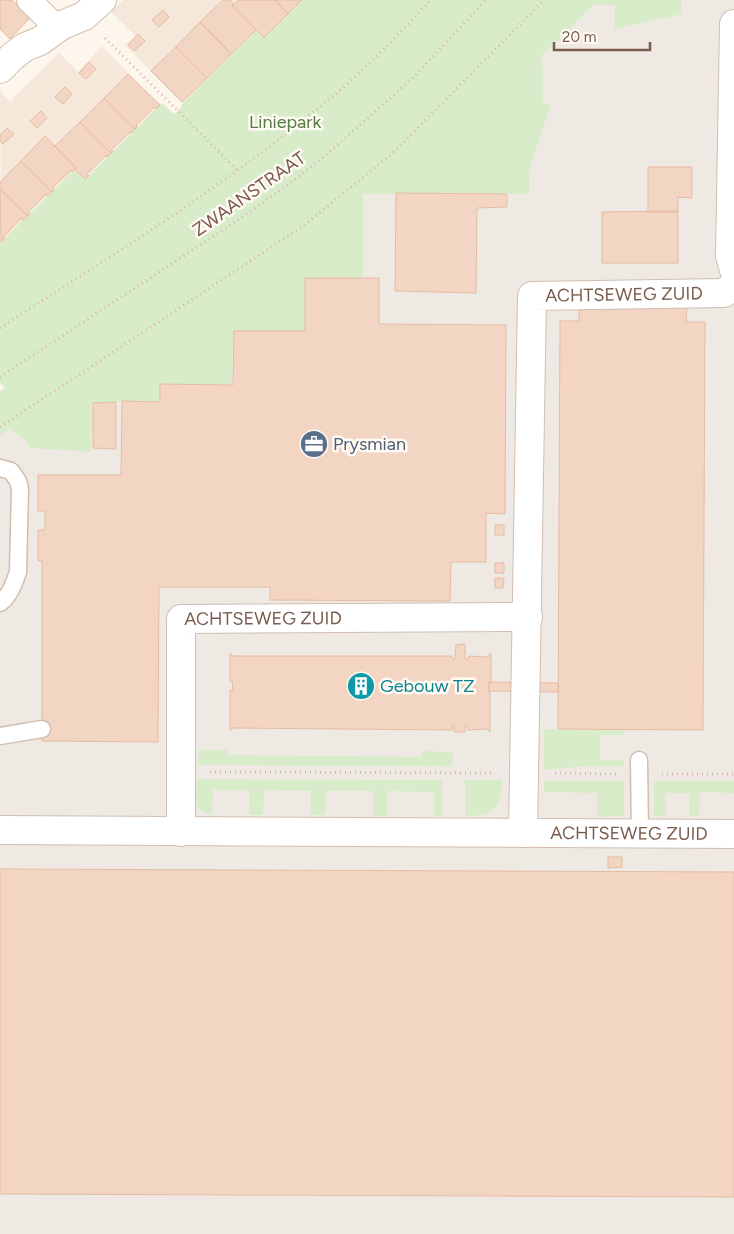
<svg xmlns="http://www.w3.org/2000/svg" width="734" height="1234" font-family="Figtree,sans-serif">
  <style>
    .residential { fill: #f5e8da }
    .industrial { fill: #efe9e4 }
    .green { fill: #d8ecc9 }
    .building { fill: #f3d5c3; stroke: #e6bba3 }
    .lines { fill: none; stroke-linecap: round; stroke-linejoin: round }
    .service-casing { stroke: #d1beb0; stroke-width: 19 }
    .pedestrian-casing { stroke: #d1beb0; stroke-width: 26 }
    .minor-casing { stroke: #d1beb0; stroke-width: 30 }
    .path { stroke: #d9b8a5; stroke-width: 3; stroke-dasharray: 1 4; stroke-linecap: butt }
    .service { stroke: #fff; stroke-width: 16 }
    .pedestrian { stroke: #fff; stroke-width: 24 }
    .minor { stroke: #fff; stroke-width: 28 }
    .labels { text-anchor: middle; stroke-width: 5; stroke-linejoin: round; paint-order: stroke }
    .park-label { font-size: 18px; fill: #537a41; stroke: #fffaf3 }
    .street-label { font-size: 18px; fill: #7a5c4d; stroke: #fffaf3 }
    .service-label { font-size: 18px; fill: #4e5e75; stroke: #fffaf3; text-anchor: start }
    .culture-label { font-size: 18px; fill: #0d838f; stroke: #fffaf3; text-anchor: start }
  </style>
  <rect width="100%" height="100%" fill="#fdf6ec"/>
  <path class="residential" d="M123,0H303L264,39L256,30L182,103L125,45L135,36L111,12Z
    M102,46L160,105L84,179L74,170L1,243L0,91L10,101L59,53L78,72Z"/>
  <path class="industrial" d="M557,0H734V1234H0V434Z"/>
  <path class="green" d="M303,0H681V14L615,29V5H594L542,55L543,104H551L529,170V194H363V277L305,278V331H234L232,384L160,385V401L92,403L91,452L30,448L25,441L10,428L0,435V391L5,388L0,383V241L1,242L74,170L85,179L162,103L174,114L182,107L181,105L256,30L264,38Z
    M544,729L624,730V735H600V760H624V766H588L544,770Z
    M199,750H227L228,755L421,757L422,751L453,752L452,766L198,765Z
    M197,779L442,780V816H434V792L387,791V816H373V791H326L325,815H311V791L264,790L263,815H249V790H213L212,814C191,812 196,795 197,779Z
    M465,780H502C502,809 494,816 465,816Z
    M544,781H624V816L597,817V793L544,792Z
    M654,781H734V793L700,792L699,816H689V793H666V816H654Z"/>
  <path class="building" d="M0,0H12L30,18L10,39L0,29Z
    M223,0H230L234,5L232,6L256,30L231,54L200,22Z
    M239,0H275L288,14L264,38L232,6Z
    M275,0H302L288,14Z
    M163,10L169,17L159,27L152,20Z
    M200,22L231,54L207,78L176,47Z
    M138,34L145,41L134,51L128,45Z
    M176,47L207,78L182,102L151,71Z
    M89,62L96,69L86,79L79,73Z
    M128,74L160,105L156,109L154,107L136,125L137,127L135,129L104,98Z
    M65,87L72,94L63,104L55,97Z
    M104,98L135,129L131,133L130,132L111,150L113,151L111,153L80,122Z
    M41,111L47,118L37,128L30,121Z
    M80,122L111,153L107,157L105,156L87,174L89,176L85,179L74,169L76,168L55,146Z
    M7,128L14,134L3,144L0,141V135Z
    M45,136L76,168L72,172L71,170L52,188L54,190L52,192L21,161Z
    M21,161L52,192L47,196L46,194L28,212L29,214L28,216L0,189V182Z
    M648,167H692V198L678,197V212H648Z
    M0,189L28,216L23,220L21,218L3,237L5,238L1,242Z
    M396,193L507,194V207L477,208L476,293L395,291Z
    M678,211V263H602V212Z
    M305,278H379V324L506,325L505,514L486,513V562H451L450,601L270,600V587H159L158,742L42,741V560L38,561V530H45V511H38V475H121L122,401L160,402V384L233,385L234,331H305Z
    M579,307H687L686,322H705L703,730L558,729L560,321H579Z
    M116,402V449L93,448V403Z
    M495,525H504V535H495Z
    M495,563H504V573H495Z
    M495,578H504L503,588H495Z
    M465,644V659H468L469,656L489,657V654H491V682H489V691L490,692V732L487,729L468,730V726H465V732H454V726H452V730L232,728V730H230V690H233L232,681H230V653L233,656H452V659H455L456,645Z
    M489,682L558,683V692L489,691Z
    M608,857H622V867L608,868Z
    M0,869L734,872V1197L0,1194Z"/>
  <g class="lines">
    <defs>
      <path id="service" d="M0,468L11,471L18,481L20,489L18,572C14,583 10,596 0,603
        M0,736L42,729
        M639,760L640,834"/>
      <path id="pedestrian" d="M29,0L57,28"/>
      <g id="minor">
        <path d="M734,24L730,256L734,270"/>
        <path d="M0,69L13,56L25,47L40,41L62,25L84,16L102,0"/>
        <path id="s1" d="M0,830L734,834"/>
        <path id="s2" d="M181,832V619L528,617"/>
        <path id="s3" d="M523,833L532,296L724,293L734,285"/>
      </g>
    </defs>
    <use href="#service" class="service-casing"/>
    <use href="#pedestrian" class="pedestrian-casing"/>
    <use href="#minor" class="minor-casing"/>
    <path class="path" d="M105,38L237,170
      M0,328C114,254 230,183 333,96C368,67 400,33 431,0
      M0,377L232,224L296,179L334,148L414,77L486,0
      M0,427L303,226L394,152L544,0
      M210,772L493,773
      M555,773L616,774
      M662,774H734"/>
    <use href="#service" class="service"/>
    <use href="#pedestrian" class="pedestrian"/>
    <use href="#minor" class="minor"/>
  </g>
  <defs>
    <symbol id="office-disc" viewBox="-11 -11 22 22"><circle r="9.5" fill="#5c6f8a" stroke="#fffaf3"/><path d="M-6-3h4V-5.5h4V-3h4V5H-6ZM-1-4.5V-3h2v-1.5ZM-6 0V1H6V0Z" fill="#fff"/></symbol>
    <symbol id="building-disc" viewBox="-11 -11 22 22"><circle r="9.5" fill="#0f9aa8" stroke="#fffaf3"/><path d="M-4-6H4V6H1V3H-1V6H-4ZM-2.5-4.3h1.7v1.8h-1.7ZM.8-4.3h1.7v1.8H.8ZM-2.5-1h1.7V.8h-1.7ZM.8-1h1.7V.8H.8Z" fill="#fff"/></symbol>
  </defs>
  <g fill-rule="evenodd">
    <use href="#office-disc" x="298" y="428" width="32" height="32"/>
    <use href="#building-disc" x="345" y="670" width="32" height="32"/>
  </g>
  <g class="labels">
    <g class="park-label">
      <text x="285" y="128">Liniepark</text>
    </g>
    <g class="street-label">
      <text transform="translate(249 194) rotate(-35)" y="6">ZWAANSTRAAT</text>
      <text dy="6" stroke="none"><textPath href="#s3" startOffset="629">ACHTSEWEG ZUID</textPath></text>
      <text dy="6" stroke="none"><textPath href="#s2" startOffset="295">ACHTSEWEG ZUID</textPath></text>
      <text dy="6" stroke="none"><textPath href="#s1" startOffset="629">ACHTSEWEG ZUID</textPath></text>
    </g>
    <g class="service-label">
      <text x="333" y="450">Prysmian</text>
    </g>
    <g class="culture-label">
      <text x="380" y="692">Gebouw TZ</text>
    </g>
  </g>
  <path d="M554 42v8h96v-8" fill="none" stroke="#7a5c4d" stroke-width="2.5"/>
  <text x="562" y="42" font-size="15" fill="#7a5c4d" stroke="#fffaf3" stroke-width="4" paint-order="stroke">20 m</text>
</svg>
